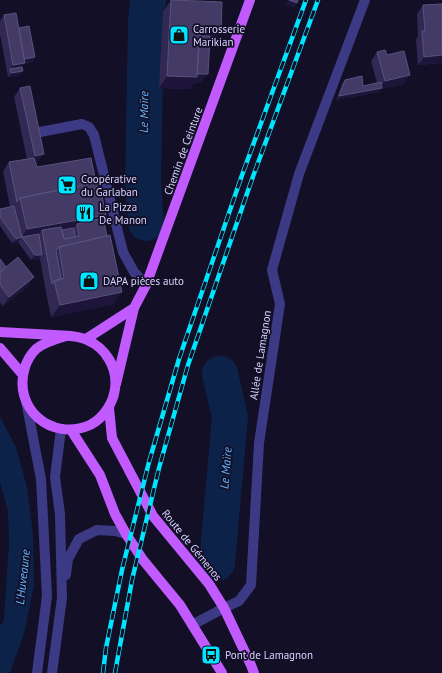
<svg xmlns="http://www.w3.org/2000/svg" width="442" height="673" font-family="'PT Sans',sans-serif">
  <style>
    .water { fill: #0c2248 }
    .lines { fill: none; stroke-linecap: round; stroke-linejoin: round }
    .river { stroke: #0c2248; stroke-width: 36 }
    .minor { stroke: #3d3a85; stroke-width: 10 }
    .major { stroke: #c25bff; stroke-width: 10 }
    .rail-casing { stroke: #00e5ff; stroke-width: 4.5 }
    .rail { stroke: #130f26; stroke-width: 3; stroke-dasharray: 9; stroke-linecap: butt }
    .wall { fill: #312854 }
    .shaded-wall { fill: #1d163a }
    .building { fill: #433a66; stroke: #5a527e }
    .labels { text-anchor: middle; stroke-width: 3.5; stroke-linejoin: round; paint-order: stroke }
    .poi-label { font-size: 11px; fill: #d9d4ff; stroke: #130f26; text-anchor: start }
    .street-label { font-size: 11px; fill: #d9d4ff; stroke: #130f26 }
    .water-label { font-size: 12px; font-style: italic; fill: #62b6ff; stroke: #130f26 }
  </style>
  <rect width="100%" height="100%" fill="#130f26"/>
  <path class="water" d="M0,417L16,447L27,487L33,533L34,586L24,634L11,670L9,673H0V626L4,620L9,543L8,511L0,483Z"/>
  <g class="lines">
    <path class="river" d="M146,223L143,183L146,21L148,0
      M217,563L230,417L220,374"/>
    <path class="minor" d="M40,132L82,124L89,127L94,135L123,252L134,272L146,285
      M26,401L41,479L47,596L37,673
      M66,575L68,559L79,539L97,530L115,531L126,534
      M192,625L224,608L239,601L251,585L259,443L280,304L272,270L299,174L365,0
      M52,673L62,598L60,514L55,477L61,429"/>
    <path class="major" d="M0,332C18,333 36,334 54,335C65,336 78,335 87,340C106,348 118,368 115,389C113,403 104,418 90,425C51,442 12,408 25,367C27,361 31,354 36,349C44,342 56,339 66,336
      M86,339L134,308
      M0,348L23,375
      M116,384L134,308L146,285L250,0
      M109,408L112,438L153,516L209,584L224,608L251,665L254,673
      M71,430L100,475L115,514L126,534L143,560L180,605L222,673"/>
    <defs>
      <path id="rail" d="M103,673L106,648L122,570L149,462L179,359L241,178L306,0
        M115,673L132,580L159,468L188,365L251,182L318,0"/>
    </defs>
    <use href="#rail" class="rail-casing"/>
    <use href="#rail" class="rail"/>
  </g>
  <path class="wall" d="M171,0L221,32L212,44H209L202,82L194,83L189,89L159,88L163,12Z
    M423,5L442,63L418,65L416,40L418,36L417,14Z
    M4,15L19,28L35,57L32,62L25,63L22,67L23,71L19,75L8,77L0,34V21Z
    M377,52L387,55L404,84L381,89L379,92L336,100L342,84L345,80L363,86L377,83L371,61Z
    M20,88L44,154L37,162L36,163L37,167L103,218L114,304L51,317L46,293V292L40,259L31,260L18,242L12,243L0,226V209L10,207L3,171L9,162L27,159L14,97Z
    M0,259L6,267L28,286L3,306L0,302Z"/>
  <path class="shaded-wall" d="M288,0L297,3L294,8L285,4Z
    M221,32L212,44L197,45L200,33Z
    M442,55V63L418,65L424,57Z
    M35,57L32,62L17,64L21,59Z
    M25,63L19,71H23L19,75L8,77L11,73L10,69L13,65Z
    M208,74L202,82L194,83L189,89L159,88L167,76Z
    M410,75L404,84L381,89L379,92L336,100L339,96L379,88L385,81Z
    M44,154L37,162L29,165L35,156Z
    M106,215L97,227L77,224L71,232L42,230L36,238L22,237L27,229Z
    M22,237L18,242L12,243L16,239Z
    M35,255H42L39,259L31,260Z
    M34,277L28,286L3,306L9,297Z
    M122,292L114,304L51,317L60,305Z"/>
  <path class="building" d="M171,0L222,2L221,32L200,33L197,77L167,76Z
    M289,0H298L297,3Z
    M442,4V55L424,57L422,31H425L423,5Z
    M16,13L25,63L13,65L4,15Z
    M29,26L35,57L24,59L19,28Z
    M199,36H210L208,74H197Z
    M385,50L387,55L404,51L410,75L385,81L377,52Z
    M22,67L23,71L11,73L10,69Z
    M362,76L363,86L381,82L382,88L339,96L345,80Z
    M30,86L44,154L35,156L20,88Z
    M34,158L37,167L91,158L96,182L20,198L17,202L9,162Z
    M99,182L106,215L27,229L20,198Z
    M14,206L22,237L16,239L0,217V209Z
    M103,218L107,236L59,247L56,250L61,279L54,281L52,284L42,230L61,227L64,239L79,236L77,224Z
    M74,228L75,237L64,239L62,230Z
    M39,234L42,255H35L22,237Z
    M110,235L122,292L60,305L54,281L64,278L59,247Z
    M18,257L34,277L9,297L0,285V272Z
    M0,259L6,267L0,272Z"/>
  <defs>
    <symbol id="shop-square" viewBox="-11 -11 22 22"><rect x="-9" y="-9" width="18" height="18" rx="4" fill="#00e5ff" stroke="#130f26"/><path d="M-5-2.5h2.3a2.7 3.5 0 0 1 5.4 0H5L5.5 6h-11ZM-1.5-2.5h3a1.5 2.3 0 0 0-3 0Z" fill="#111"/></symbol>
    <symbol id="supermarket-square" viewBox="-11 -11 22 22"><rect x="-9" y="-9" width="18" height="18" rx="4" fill="#00e5ff" stroke="#130f26"/><path d="M-6-5.5h2.5l.6 2H6L4.5 2H-2.5L-4.4-4H-6ZM-1.5 3.2a1.3 1.3 0 1 0 .1 0ZM3 3.2a1.3 1.3 0 1 0 .1 0Z" fill="#111"/></symbol>
    <symbol id="restaurant-square" viewBox="-11 -11 22 22"><rect x="-9" y="-9" width="18" height="18" rx="4" fill="#00e5ff" stroke="#130f26"/><path d="M-5-6h1v4h1v-4h1v4h1v-4h1v5L-1.5 .5V6h-2V.5L-5-1ZM5-6V6H3V1.5H1.5Q1.5-4 5-6Z" fill="#111"/></symbol>
    <symbol id="bus-square" viewBox="-11 -11 22 22"><rect x="-9" y="-9" width="18" height="18" rx="4" fill="#00e5ff" stroke="#130f26"/><path d="M-5-6H5V4H4V6H2V4H-2V6H-4V4H-5ZM-3.5-4V0h7V-4ZM-3.5 1.2v1.5H-2V1.2ZM2 1.2v1.5H3.5V1.2Z" fill="#111"/></symbol>
  </defs>
  <g fill-rule="evenodd">
    <use href="#shop-square" x="168" y="24" width="22" height="22"/>
    <use href="#supermarket-square" x="56" y="174" width="22" height="22"/>
    <use href="#restaurant-square" x="74" y="202" width="22" height="22"/>
    <use href="#shop-square" x="78" y="270" width="22" height="22"/>
    <use href="#bus-square" x="200" y="644" width="22" height="22"/>
  </g>
  <g class="labels">
    <g class="poi-label">
      <text x="193" y="33">Carrosserie<tspan x="193" dy="13">Marikian</tspan></text>
      <text x="81" y="183">Coopérative<tspan x="81" dy="13">du Garlaban</tspan></text>
      <text x="99" y="211">La Pizza<tspan x="99" dy="13">De Manon</tspan></text>
      <text x="103" y="285">DAPA pièces auto</text>
      <text x="225" y="659">Pont de Lamagnon</text>
    </g>
    <g class="street-label">
      <text transform="translate(183 151) rotate(-70)" y="4">Chemin de Ceinture</text>
      <text transform="translate(260 355) rotate(-81)" y="4">Allée de Lamagnon</text>
      <text transform="translate(192 545) rotate(51)" y="4">Route de Gémenos</text>
    </g>
    <g class="water-label">
      <text transform="translate(144 112) rotate(-89)" y="4">Le Maïre</text>
      <text transform="translate(226 468) rotate(-85)" y="4">Le Maïre</text>
      <text transform="translate(23 577) rotate(-84)" y="4">L'Huveaune</text>
    </g>
  </g>
</svg>
